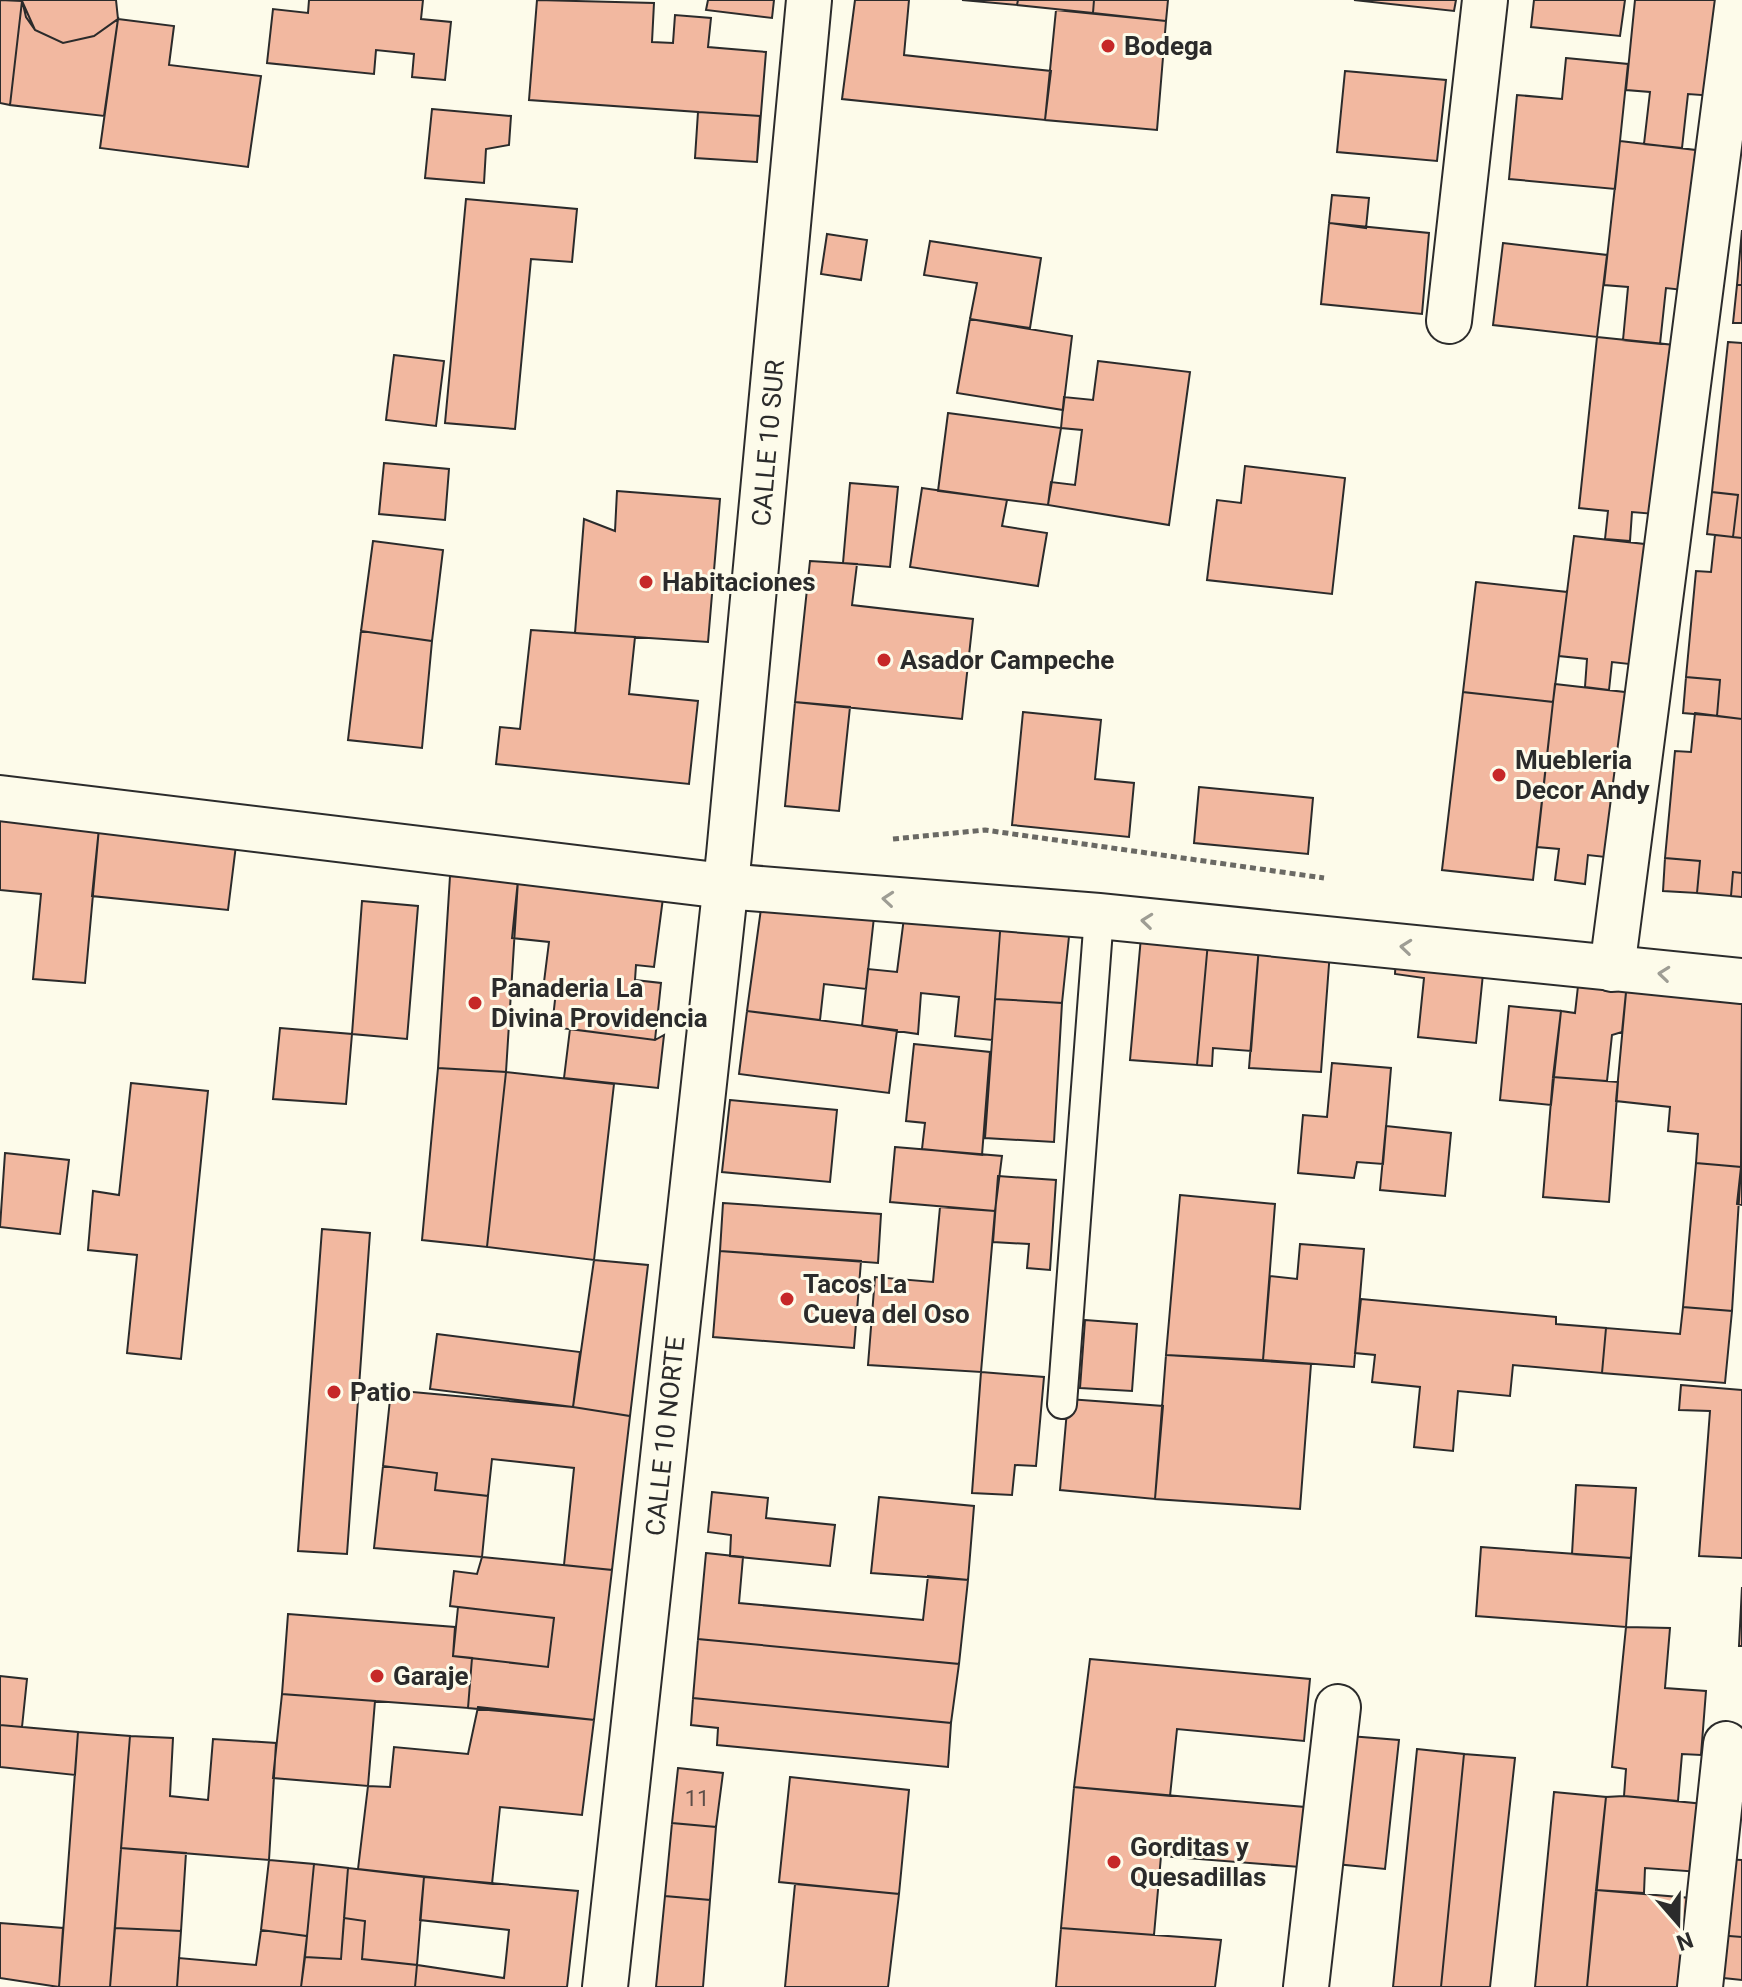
<svg xmlns="http://www.w3.org/2000/svg" width="1742" height="1987" font-family="Roboto,sans-serif">
  <style>
    .building { fill: #f2b8a0; stroke: #2b2b2b; stroke-width: 2 }
    .lines { fill: none; stroke-linecap: round; stroke-linejoin: round }
    .lane-casing { stroke: #2b2b2b; stroke-width: 32 }
    .street-casing { stroke: #2b2b2b; stroke-width: 48 }
    .secondary-casing { stroke: #2b2b2b; stroke-width: 48 }
    .path { stroke: #6a6964; stroke-width: 5; stroke-dasharray: 6 4; stroke-linecap: butt }
    .lane { stroke: #fdfbea; stroke-width: 28 }
    .street { stroke: #fdfbea; stroke-width: 44 }
    .secondary { stroke: #fdfbea; stroke-width: 44 }
    .oneway { stroke: #9e9d94 }
    .poi-dot { fill: #c62828; stroke: #fdfbea; stroke-width: 3 }
    .labels { text-anchor: middle; stroke-width: 6; stroke-linejoin: round; paint-order: stroke }
    .number-label { font-size: 22px; fill: #5d4e48 }
    .poi-label { font-size: 26px; font-weight: bold; fill: #2b2b2b; stroke: #fdfbea; text-anchor: start }
    .street-label { font-size: 26px; fill: #2b2b2b; stroke: #fdfbea }
  </style>
  <rect width="100%" height="100%" fill="#fdfbea"/>
  <path class="building" d="M0,0L22,1L10,105L0,103Z
    M22,0H116L118,19L94,36L63,43L35,30L26,17Z
    M309,0H423L421,19L451,22L445,80L412,77L414,54L376,50L374,74L267,63L273,9L308,13Z
    M537,0L654,3L652,42L673,43L675,15L711,18L708,47L766,52L757,162L695,158L698,112L529,100Z
    M708,0H774L772,18L706,10Z
    M855,0H909L904,55L1051,71L1045,120L842,99Z
    M962,0H1018L1017,5Z
    M1018,0H1094L1093,13L1017,5Z
    M1094,0H1168L1166,21L1093,13Z
    M1354,0H1456L1454,11Z
    M1534,0H1625L1620,36L1531,27Z
    M1635,0H1726L1715,96L1688,94L1682,148L1644,144L1650,92L1626,90Z
    M22,1L35,30L63,43L94,36L118,19L104,116L10,105Z
    M1056,10L1166,21L1157,130L1045,120Z
    M118,19L174,26L169,65L261,76L248,167L100,148Z
    M1566,58L1628,64L1615,189L1509,179L1517,95L1562,99Z
    M1345,71L1446,80L1437,161L1337,152Z
    M432,109L511,116L509,145L486,149L484,183L425,178Z
    M698,112L760,116L757,162L695,158Z
    M1620,141L1704,151L1692,291L1666,288L1660,344L1623,340L1628,287L1604,285Z
    M1332,195L1369,198L1366,228L1329,223Z
    M466,199L577,209L572,262L531,259L515,429L445,423Z
    M1329,223L1429,233L1422,314L1321,304Z
    M1742,230V285H1737Z
    M827,234L867,240L861,280L821,274Z
    M930,241L1041,258L1030,328L970,319L977,283L924,275Z
    M1503,243L1607,255L1597,337L1493,325Z
    M1737,285H1742V323H1733Z
    M970,319L1072,336L1063,410L957,393Z
    M1597,337L1684,346L1667,515L1632,512L1630,541L1605,539L1608,511L1579,508Z
    M1728,342L1742,343V538L1733,537L1738,495L1712,492Z
    M394,355L444,361L436,426L386,420Z
    M1098,361L1190,372L1169,525L1048,505L1051,482L1075,485L1082,430L1061,428L1064,397L1093,400Z
    M948,413L1061,428L1048,505L938,491Z
    M384,463L449,469L445,520L379,514Z
    M1245,466L1345,478L1332,594L1207,580L1217,500L1241,503Z
    M850,483L898,487L890,567L843,563Z
    M922,488L1007,500L1002,526L1047,533L1038,586L910,567Z
    M617,491L720,499L708,642L575,633L584,519L615,531Z
    M1712,492L1738,495L1733,537L1707,534Z
    M1715,535L1742,538V719L1717,716L1720,680L1686,677L1696,571L1711,572Z
    M1574,536L1662,546L1647,666L1612,662L1609,690L1585,687L1587,659L1559,656Z
    M373,541L443,550L432,641L361,631Z
    M810,561L857,564L852,605L973,619L962,719L795,702Z
    M1476,582L1567,592L1553,702L1463,692Z
    M531,630L635,637L629,694L698,701L689,784L496,764L500,727L520,729Z
    M361,631L432,641L422,748L348,740Z
    M1686,677L1720,680L1717,716L1683,713Z
    M1555,684L1642,694L1623,859L1588,855L1585,884L1555,880L1559,849L1537,847Z
    M1463,692L1553,702L1533,880L1442,870Z
    M795,702L850,707L839,811L785,806Z
    M1023,712L1101,720L1095,779L1134,783L1129,837L1012,825Z
    M1695,713L1742,719V873L1733,872L1731,896L1697,893L1700,861L1665,858L1675,751L1691,752Z
    M1199,787L1313,798L1308,854L1194,843Z
    M0,820L99,828L85,983L33,979L41,894L0,890Z
    M99,828L236,845L228,910L92,896Z
    M1665,858L1700,861L1697,893L1663,891Z
    M1733,872L1742,873V897L1731,896Z
    M450,876L518,880L506,1072L438,1068Z
    M518,880L663,898L654,967L636,965L635,980L661,983L655,1040L552,1027L556,991L543,990L549,942L512,938Z
    M763,894L875,908L866,989L824,984L820,1020L747,1011Z
    M362,901L418,906L407,1039L352,1034Z
    M905,910L1001,919L992,1040L955,1036L959,997L921,993L918,1034L862,1026L868,969L897,972Z
    M1001,919L1070,927L1062,1003L995,999Z
    M1141,937L1208,942L1197,1065L1130,1060Z
    M1208,942L1259,946L1251,1051L1213,1048L1212,1066L1197,1065Z
    M1259,946L1330,951L1321,1072L1249,1068Z
    M1396,955L1484,964L1476,1043L1418,1037L1424,978L1395,974Z
    M1579,977L1627,982L1622,1032L1612,1035L1607,1081L1553,1077L1561,1011L1575,1013Z
    M1627,982L1742,991L1741,1167L1696,1163L1698,1134L1668,1131L1670,1107L1616,1101Z
    M995,999L1062,1003L1054,1142L985,1138Z
    M1509,1006L1561,1011L1551,1105L1500,1100Z
    M747,1011L897,1030L889,1093L739,1074Z
    M280,1028L352,1034L346,1104L273,1099Z
    M570,1029L655,1040L664,1035L658,1088L564,1078Z
    M914,1044L990,1052L982,1155L922,1149L925,1123L906,1121Z
    M1332,1063L1391,1068L1383,1164L1357,1162L1354,1178L1298,1173L1303,1115L1327,1117Z
    M438,1068L506,1072L487,1247L422,1240Z
    M506,1072L614,1084L594,1260L487,1247Z
    M1553,1077L1618,1082L1609,1202L1543,1197Z
    M131,1083L208,1091L181,1359L127,1353L137,1255L88,1250L93,1191L119,1195Z
    M730,1100L837,1110L830,1182L722,1172Z
    M1386,1126L1451,1133L1445,1196L1380,1190Z
    M895,1147L1002,1156L995,1211L890,1202Z
    M5,1153L69,1160L60,1234L0,1227Z
    M1742,1158V1205L1737,1204Z
    M1696,1163L1741,1167L1732,1311L1683,1307Z
    M998,1176L1056,1180L1050,1270L1027,1268L1029,1244L993,1242Z
    M1180,1195L1275,1204L1263,1360L1166,1355Z
    M723,1203L881,1214L878,1263L720,1251Z
    M940,1207L995,1211L981,1372L868,1365L875,1277L933,1282Z
    M322,1229L370,1233L347,1554L298,1551Z
    M1300,1244L1364,1249L1354,1367L1263,1360L1270,1276L1297,1279Z
    M720,1251L861,1261L854,1348L713,1337Z
    M594,1260L648,1265L630,1416L573,1407Z
    M1361,1299L1556,1317V1324L1606,1328L1602,1373L1513,1365L1510,1396L1458,1391L1453,1451L1414,1447L1420,1387L1372,1382L1375,1355L1355,1353Z
    M1683,1307L1732,1311L1725,1383L1602,1373L1606,1328L1680,1334Z
    M1085,1320L1137,1324L1132,1391L1080,1388Z
    M437,1334L580,1352L573,1407L430,1389Z
    M1166,1355L1311,1364L1300,1509L1155,1499Z
    M981,1372L1044,1377L1036,1466L1015,1465L1012,1495L972,1493Z
    M1681,1385L1742,1390V1558L1699,1556L1710,1411L1679,1410Z
    M391,1390L573,1407L630,1416L612,1570L564,1565L574,1468L492,1459L488,1496L435,1490L437,1473L383,1466Z
    M1068,1399L1163,1406L1155,1499L1060,1490Z
    M383,1466L437,1473L435,1490L488,1496L482,1557L374,1548Z
    M1576,1485L1636,1488L1631,1558L1572,1554Z
    M712,1492L768,1498L766,1518L835,1525L830,1566L730,1556L731,1535L708,1532Z
    M879,1497L974,1506L968,1580L871,1573Z
    M1481,1547L1631,1558L1626,1627L1476,1616Z
    M706,1553L743,1557L739,1603L923,1620L928,1576L968,1580L959,1664L698,1639Z
    M482,1557L612,1570L594,1720L468,1708L472,1658L548,1667L554,1618L450,1606L454,1571L477,1574Z
    M1742,1587V1646H1739Z
    M458,1607L554,1618L548,1667L453,1656Z
    M288,1614L455,1627L453,1656L472,1658L468,1708L282,1694Z
    M1626,1627L1670,1628L1665,1688L1706,1691L1701,1755L1682,1754L1678,1801L1624,1796L1626,1769L1612,1767Z
    M698,1639L959,1664L951,1723L693,1698Z
    M1090,1659L1310,1679L1304,1741L1177,1729L1170,1796L1074,1787Z
    M0,1676L27,1679L22,1727L0,1725Z
    M282,1694L375,1701L368,1786L273,1778Z
    M693,1698L951,1723L948,1767L717,1745L718,1728L691,1725Z
    M478,1707L594,1720L582,1815L500,1807L492,1884L358,1869L368,1786L390,1787L394,1747L468,1754Z
    M0,1725L78,1732L75,1775L0,1767Z
    M78,1732L130,1736L110,1987H59Z
    M130,1736L173,1738L170,1796L208,1800L213,1739L276,1743L269,1860L121,1848Z
    M1349,1736L1399,1740L1385,1869L1336,1864Z
    M1417,1749L1464,1754L1441,1987H1393Z
    M1464,1754L1515,1758L1490,1987H1441Z
    M678,1768L723,1773L716,1827L672,1823Z
    M790,1777L909,1790L899,1894L779,1882Z
    M1074,1787L1305,1807L1300,1867L1161,1856L1154,1935L1061,1928Z
    M1554,1792L1606,1797L1587,1987H1535Z
    M1624,1796L1704,1804L1700,1872L1645,1868L1644,1893L1596,1890L1606,1797Z
    M672,1823L716,1827L710,1900L665,1896Z
    M121,1848L186,1853L181,1931L115,1928Z
    M1723,1859L1742,1860V1937L1717,1935Z
    M269,1860L314,1864L307,1936L261,1930Z
    M314,1864L348,1868L341,1959L305,1957Z
    M348,1868L424,1877L417,1965L362,1959L365,1921L344,1918Z
    M424,1877L578,1891L567,1987H415L417,1965L504,1978L509,1930L420,1920Z
    M795,1884L899,1894L888,1987H785Z
    M1596,1890L1691,1898L1683,1987H1587Z
    M665,1896L710,1900L703,1987H656Z
    M344,1918L365,1921L362,1959L417,1965L415,1987H301L305,1957L341,1959Z
    M0,1923L63,1928L59,1987L0,1978Z
    M115,1928L181,1931L177,1987H110Z
    M1061,1928L1221,1940L1215,1987H1056Z
    M261,1930L307,1936L301,1987H177L179,1958L256,1965Z
    M1717,1935L1742,1937V1980L1714,1977Z"/>
  <g class="lines">
    <defs>
      <path id="lane" d="M1062,1404L1099,916"/>
      <path id="street" d="M1449,321L1485,0
        M1612,969L1738,0
        M605,1987L729,855L809,0
        M1306,1987L1338,1707
        M1700,1987L1726,1744"/>
      <path id="secondary" d="M0,798L724,886L1099,916L1742,981"/>
    </defs>
    <use href="#lane" class="lane-casing"/>
    <use href="#street" class="street-casing"/>
    <use href="#secondary" class="secondary-casing"/>
    <path class="path" d="M893,839L985,830L1324,878"/>
    <use href="#lane" class="lane"/>
    <use href="#street" class="street"/>
    <use href="#secondary" class="secondary"/>
  </g>
  <defs><path id="oneway-chevron" d="M-2-3.5L2.5 0L-2 3.5" fill="none" stroke-width="1.6" stroke-linecap="round" stroke-linejoin="round" transform="scale(2)"/></defs>
  <g class="oneway">
    <use href="#oneway-chevron" transform="translate(888 899) rotate(-175)"/>
    <use href="#oneway-chevron" transform="translate(1147 921) rotate(-174)"/>
    <use href="#oneway-chevron" transform="translate(1406 947) rotate(-174)"/>
    <use href="#oneway-chevron" transform="translate(1664 974) rotate(-174)"/>
  </g>
  <g class="poi-dot">
    <circle cx="1108" cy="46" r="8"/>
    <circle cx="646" cy="582" r="8"/>
    <circle cx="884" cy="660" r="8"/>
    <circle cx="1499" cy="775" r="8"/>
    <circle cx="475" cy="1003" r="8"/>
    <circle cx="787" cy="1299" r="8"/>
    <circle cx="334" cy="1392" r="8"/>
    <circle cx="377" cy="1676" r="8"/>
    <circle cx="1114" cy="1862" r="8"/>
  </g>
  <g class="labels">
    <g class="number-label">
      <text x="697" y="1806">11</text>
    </g>
    <g class="poi-label">
      <text x="1124" y="55">Bodega</text>
      <text x="662" y="591">Habitaciones</text>
      <text x="900" y="669">Asador Campeche</text>
      <text x="1515" y="769">Muebleria<tspan x="1515" dy="30">Decor Andy</tspan></text>
      <text x="491" y="997">Panaderia La<tspan x="491" dy="30">Divina Providencia</tspan></text>
      <text x="803" y="1293">Tacos La<tspan x="803" dy="30">Cueva del Oso</tspan></text>
      <text x="350" y="1401">Patio</text>
      <text x="393" y="1685">Garaje</text>
      <text x="1130" y="1856">Gorditas y<tspan x="1130" dy="30">Quesadillas</tspan></text>
    </g>
    <g class="street-label">
      <text transform="translate(768 443) rotate(-85)" y="9">CALLE 10 SUR</text>
      <text transform="translate(665 1436) rotate(-84)" y="9">CALLE 10 NORTE</text>
    </g>
  </g>
  <g transform="translate(1678 1923) rotate(160)" stroke="#fdfbea" stroke-width="6" paint-order="stroke">
  <path d="M0-6L14 30L0 20L-14 30Z" fill="#2b2b2b"/>
  <text y="-12" font-size="22" font-weight="bold" text-anchor="middle" fill="#2b2b2b">N</text>
  </g>
</svg>
